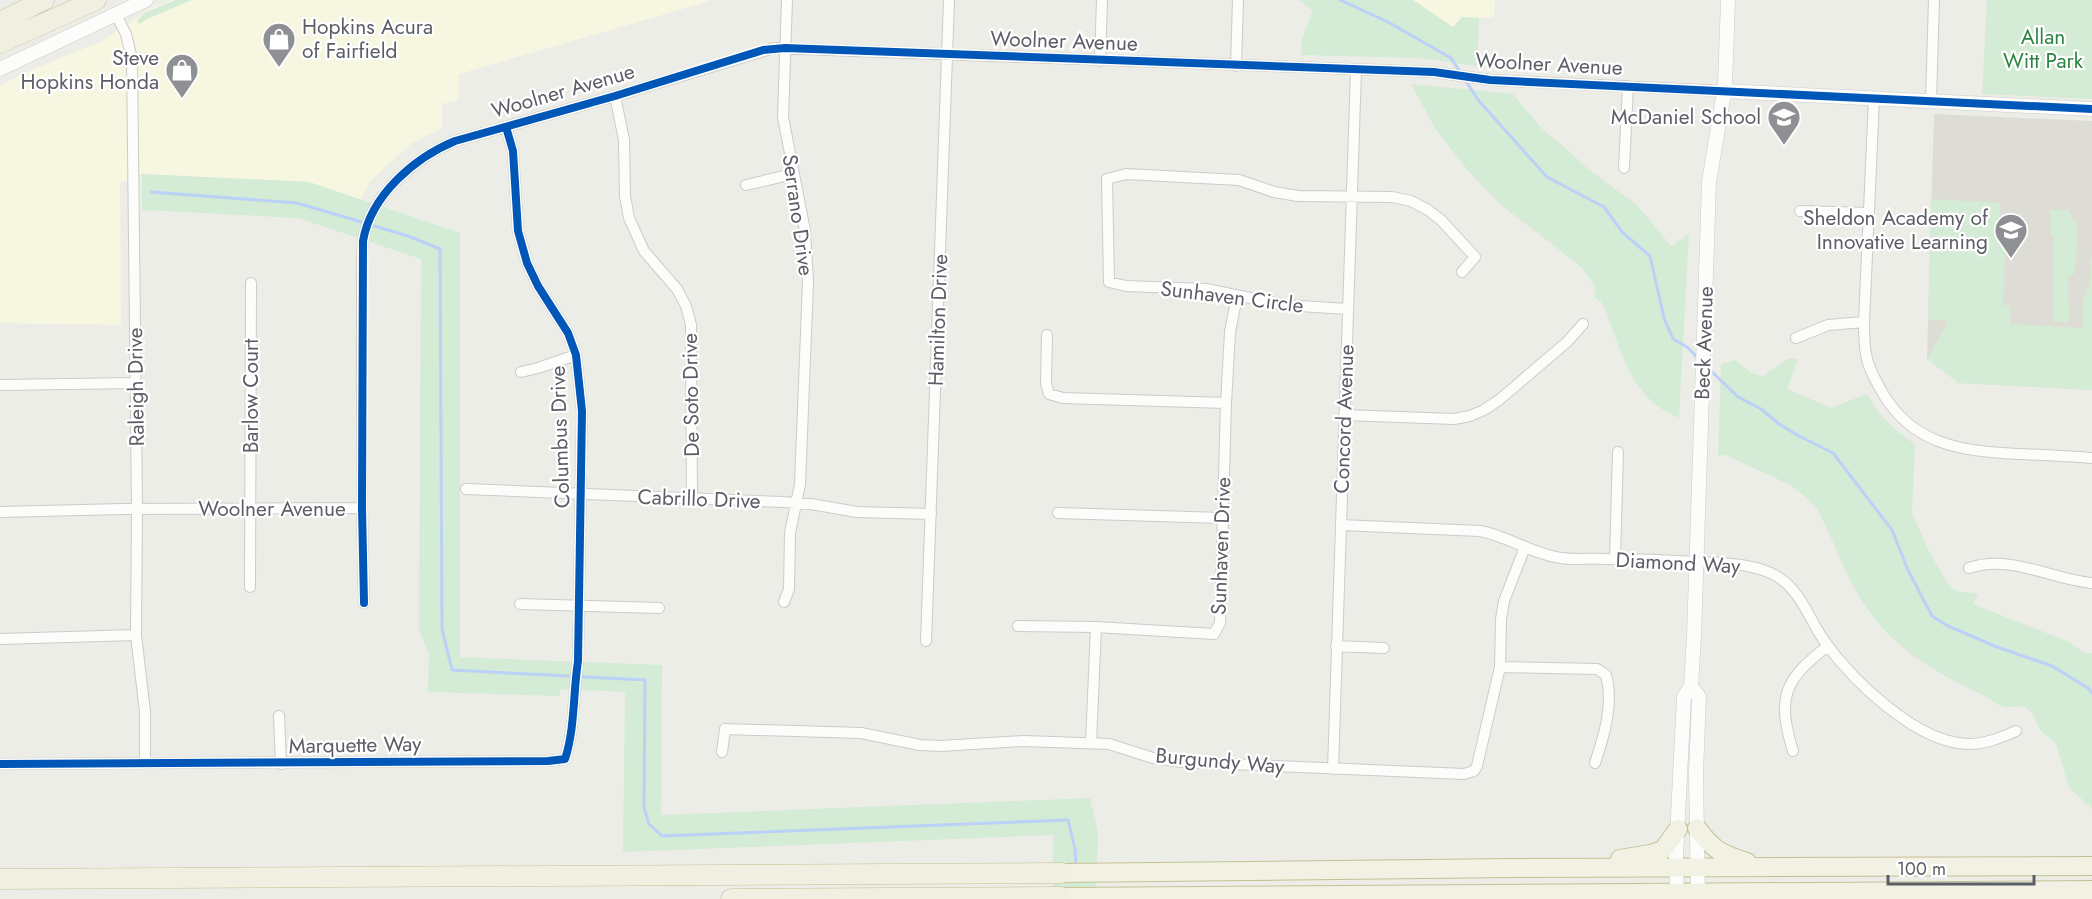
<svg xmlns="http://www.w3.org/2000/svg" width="2092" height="899" font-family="Jost,sans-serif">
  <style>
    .commercial { fill: #f7f6e0 }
    .education { fill: #deddd5 }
    .green { fill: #d4ebd5 }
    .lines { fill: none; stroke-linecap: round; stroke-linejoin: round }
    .stream { stroke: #bbd1f8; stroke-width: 3 }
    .minor-casing { stroke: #cbcbca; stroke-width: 12 }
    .tertiary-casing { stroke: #cbcbca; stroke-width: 15 }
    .trunk-casing { stroke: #c5c093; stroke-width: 20 }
    .motorway-casing { stroke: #c5c093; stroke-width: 21 }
    .minor { stroke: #fcfcfb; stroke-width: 10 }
    .tertiary { stroke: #fcfcfb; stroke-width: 14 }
    .trunk { stroke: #f1f1e4; stroke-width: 18 }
    .motorway { stroke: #f0efe1; stroke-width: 20 }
    .cycleway-casing { stroke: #fff; stroke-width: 11 }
    .cycleway { stroke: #0057b8; stroke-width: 8 }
    .labels { text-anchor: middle; stroke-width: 4.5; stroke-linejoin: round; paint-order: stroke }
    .poi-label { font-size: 21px; fill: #5c5e66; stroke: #fff; text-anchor: end }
    .park-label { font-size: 21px; fill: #2d8443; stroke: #fff }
    .street-label { font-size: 21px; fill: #5c5e66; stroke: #fff }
  </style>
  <rect width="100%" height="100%" fill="#edede7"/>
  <path class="commercial" d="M171,0H713L459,74L458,100L442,104V128L412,143L370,181L361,200L309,182L142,174L120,183L121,325L0,323V86L22,74L102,41L146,11Z
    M1413,0H1495L1494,18L1462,17L1453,27Z"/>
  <path class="education" d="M1934,114L2092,121V390L1959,383L1927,359Z"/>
  <path class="green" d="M175,0H192L147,19L140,24L137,21L144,13Z
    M1299,0H1413L1453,27L1462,17L1479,18L1477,66L1419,58L1301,55L1302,38L1313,11Z
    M1987,0H2092V99L1982,94Z
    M1411,84L1513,94L1542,129L1560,143L1587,168L1638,206L1671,246L1689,234L1679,418C1631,398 1623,356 1606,311L1601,302L1594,297L1596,287L1579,265L1502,206L1470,173L1436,130Z
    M142,174L309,182L460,233V657L662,665L661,815L1090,798L1098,832L1096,899H1053V835L623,852L625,692L561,689L559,696L428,692L429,653L419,631L421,259L298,218L142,210Z
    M1931,199L1999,203L2005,253L2003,305L2011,306L2010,324L2082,328L2083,297H2085L2086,290L2089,289L2092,250V390L1959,383L1927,359L1947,324V321L1928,320Z
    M2051,210H2068L2072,219H2076L2078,226L2075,273L2068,276C2067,292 2070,306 2069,322H2054V235H2050Z
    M1789,358L1798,359L1787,389L1831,408L1867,394C1878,415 1895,431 1915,444L1912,513L1929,551L1946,581L1955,591L1978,594L1973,604L2069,642L2085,653H2092V809L2069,787L2056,744L2040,730L2032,713L2023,706C2017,706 2010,708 2005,707C2000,707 1986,697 1981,694C1928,669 1885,643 1856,591C1842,567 1833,540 1821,516C1815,504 1802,494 1792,486L1726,455L1718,456L1721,364L1735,360L1752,373L1763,376Z"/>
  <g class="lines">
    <path class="stream" d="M1340,0L1388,22L1451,58L1460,72
      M1465,80L1479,101L1547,177L1604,207L1623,233L1650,256L1664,318L1673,339L1687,347L1698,358
      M151,192L297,203L365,223
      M371,225L408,236L440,249L442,629L452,670L645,680L644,808L649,824L662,836L1068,820L1075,849L1076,866
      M1707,367L1738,397L1761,409L1779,424L1799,436L1833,453L1892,530L1908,570L1932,616L1948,626L1997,647L2052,666L2088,688L2092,693"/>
    <defs>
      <path id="minor" d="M115,13L126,34L132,59L137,509L136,635L145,712V763
        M1100,61L1102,0
        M1236,66L1238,0
        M615,96L624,140L625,196L629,218L644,251L677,289L686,306L691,325L692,498
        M1874,99L1864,322C1864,333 1864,344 1866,354C1868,368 1876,381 1882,392C1913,446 1963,451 2018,454C2043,455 2067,456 2092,458
        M1931,101L1934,0
        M1624,168L1628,86
        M746,185L793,174
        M1800,211L1868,213
        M1347,309L1285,305L1206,289L1126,286L1109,282L1107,179L1126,174L1239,180L1274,192L1298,196L1392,197L1411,201L1428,210L1441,220L1475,257L1462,272
        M1047,335L1046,383L1049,394L1063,398L1226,403
        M1796,338L1828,325L1864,322
        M521,372L538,368L576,355
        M0,385L136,383
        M1344,415L1454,419L1470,416L1484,410L1499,400L1567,342L1583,324
        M466,489L783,502L811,504L857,512L931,514
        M0,512L122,509L362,508
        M1058,513L1223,518
        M1341,525L1480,531C1508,536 1532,554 1561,558C1576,560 1592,558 1607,559C1637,559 1667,560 1697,562C1723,563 1759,563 1781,579C1802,594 1810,621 1825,642C1853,681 1917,743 1968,744C1986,744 2000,738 2016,731
        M1615,559L1618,452
        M1969,568C2011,554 2050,579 2092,583
        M250,587L251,283
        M784,602L789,589L790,533L800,484L808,282L805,231L783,117L787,0
        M364,603L362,508V261C363,252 362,241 365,232C376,191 417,157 455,141L615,96L774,48L1434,72L1490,80L1724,91
        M520,604L659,608
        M1018,626L1096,627
        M0,639L136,635
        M926,641L949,0
        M1336,646L1384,648
        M1500,667L1597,669L1606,675C1614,704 1604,736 1595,763
        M279,716L281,764
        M1091,743L1096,627L1214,634L1220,623L1226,403L1230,332L1237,296
        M1793,751C1777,698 1783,680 1828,646
        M722,752L725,729L861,733L920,745L940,746L1024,741L1109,744L1153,758L1182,762L1464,774L1474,771L1477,766L1500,667L1501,619L1504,601L1525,547
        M0,764L548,761L565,759C575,729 573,693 578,661L582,411L576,355L568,333L538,286L527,263L518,231L513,151L506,127
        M1333,769L1356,70"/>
      <path id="tertiary" d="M0,69L146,0
        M1724,91L2092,109
        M1691,686L1699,697L1696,772L1698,899
        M1677,899L1676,856L1684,697L1691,686L1694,636L1709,182L1725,86L1728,0"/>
      <path id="trunk" d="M1697,828C1713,850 1721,854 1747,862
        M1620,859L1650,854L1663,850L1678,829
        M1062,873L1512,868L2092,866
        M1061,897L2092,890"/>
      <path id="motorway" d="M0,22L44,0
        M0,43L96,0
        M0,879L1062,873
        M731,899L1061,897"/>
    </defs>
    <use href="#minor" class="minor-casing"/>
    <use href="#tertiary" class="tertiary-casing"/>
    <use href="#trunk" class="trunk-casing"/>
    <use href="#motorway" class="motorway-casing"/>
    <use href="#minor" class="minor"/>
    <use href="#tertiary" class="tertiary"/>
    <use href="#trunk" class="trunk"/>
    <use href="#motorway" class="motorway"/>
    <defs>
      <path id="cycleway" d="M364,603L362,508L363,241C371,195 414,158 455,141L615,96L763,50L785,48L1434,72L1490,80L2092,109
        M0,764L548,761L565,759C575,729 573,693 578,661L582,411L576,355L568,333L538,286L527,263L518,231L513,151L506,127"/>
    </defs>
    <use href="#cycleway" class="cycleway-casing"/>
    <use href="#cycleway" class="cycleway"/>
  </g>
  <defs>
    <symbol id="shop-pin" viewBox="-11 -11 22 30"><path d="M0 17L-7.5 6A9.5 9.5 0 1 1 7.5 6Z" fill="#8f9093" stroke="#fff"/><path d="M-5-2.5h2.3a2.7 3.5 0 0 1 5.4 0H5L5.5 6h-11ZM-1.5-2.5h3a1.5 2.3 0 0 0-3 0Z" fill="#fff"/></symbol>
    <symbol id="school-pin" viewBox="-11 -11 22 30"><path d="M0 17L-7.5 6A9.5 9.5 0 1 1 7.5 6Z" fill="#8f9093" stroke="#fff"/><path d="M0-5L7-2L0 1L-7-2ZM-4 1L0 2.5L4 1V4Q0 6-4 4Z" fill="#fff"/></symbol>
  </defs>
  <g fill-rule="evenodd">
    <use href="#shop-pin" x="260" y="20" width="38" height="52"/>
    <use href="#shop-pin" x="163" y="51" width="38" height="52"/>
    <use href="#school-pin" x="1765" y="98" width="38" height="52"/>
    <use href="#school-pin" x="1992" y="211" width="38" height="52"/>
  </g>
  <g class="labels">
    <g class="poi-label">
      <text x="302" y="34" text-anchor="start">Hopkins Acura<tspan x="302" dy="24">of Fairfield</tspan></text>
      <text x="159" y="65">Steve<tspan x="159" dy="24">Hopkins Honda</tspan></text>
      <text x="1761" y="124">McDaniel School</text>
      <text x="1988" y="225">Sheldon Academy of<tspan x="1988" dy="24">Innovative Learning</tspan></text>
    </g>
    <g class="park-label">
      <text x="2043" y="44">Allan<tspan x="2043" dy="24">Witt Park</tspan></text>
    </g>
    <g class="street-label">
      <text transform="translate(1064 41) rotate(2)" y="7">Woolner Avenue</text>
      <text transform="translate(1549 64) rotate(3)" y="7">Woolner Avenue</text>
      <text transform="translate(563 91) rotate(-16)" y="7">Woolner Avenue</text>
      <text transform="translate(798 215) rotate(82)" y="7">Serrano Drive</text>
      <text transform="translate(1232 297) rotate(7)" y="7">Sunhaven Circle</text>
      <text transform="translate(938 320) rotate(-88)" y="7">Hamilton Drive</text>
      <text transform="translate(1704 343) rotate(-88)" y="7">Beck Avenue</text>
      <text transform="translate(136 387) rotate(-91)" y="7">Raleigh Drive</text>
      <text transform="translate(691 395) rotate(-91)" y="7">De Soto Drive</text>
      <text transform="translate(251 396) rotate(-90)" y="7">Barlow Court</text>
      <text transform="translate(1344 419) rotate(-88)" y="7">Concord Avenue</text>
      <text transform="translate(560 437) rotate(-92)" y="7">Columbus Drive</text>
      <text transform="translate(699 499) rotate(2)" y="7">Cabrillo Drive</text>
      <text x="272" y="516">Woolner Avenue</text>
      <text transform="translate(1221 546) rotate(-88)" y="7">Sunhaven Drive</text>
      <text transform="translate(1678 563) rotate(3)" y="7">Diamond Way</text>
      <text transform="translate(355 745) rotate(-1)" y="7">Marquette Way</text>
      <text transform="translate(1220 761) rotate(5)" y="7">Burgundy Way</text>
    </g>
  </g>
  <path d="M1888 875v9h146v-9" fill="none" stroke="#5c5e66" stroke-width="3"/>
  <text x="1897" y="875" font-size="18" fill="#5c5e66" stroke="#ffffff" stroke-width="4.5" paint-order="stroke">100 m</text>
</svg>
